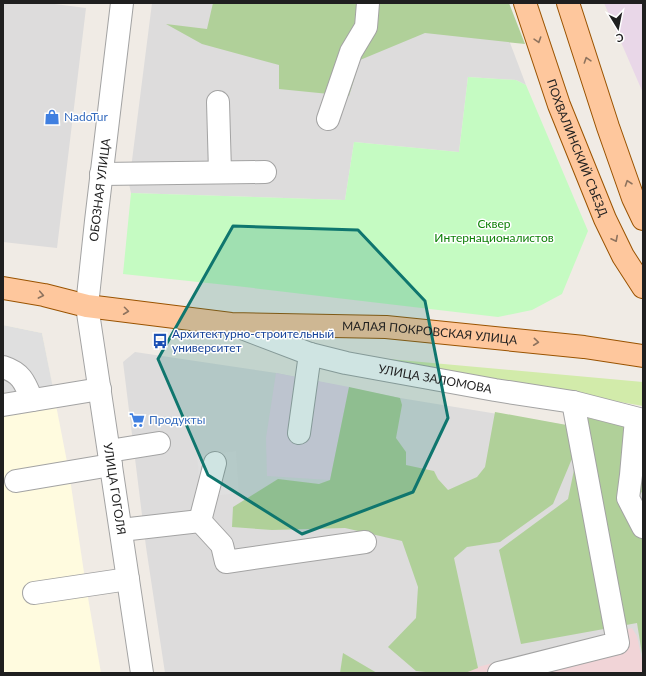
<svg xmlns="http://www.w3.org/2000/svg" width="646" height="676" font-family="Lato,sans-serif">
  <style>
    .residential { fill: #dddcdc }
    .commercial { fill: #f1d4d7 }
    .industrial { fill: #e9d7e8 }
    .education { fill: #fffbdf }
    .grass { fill: #d2ebaa }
    .forest { fill: #b0d099 }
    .park { fill: #c5fbc2 }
    .parking { fill: #dfdfdf }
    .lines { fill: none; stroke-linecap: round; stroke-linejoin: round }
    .minor-casing { stroke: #a3a3a3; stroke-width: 24 }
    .major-casing { stroke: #9a5300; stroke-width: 24 }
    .minor { stroke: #fff; stroke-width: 22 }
    .major { stroke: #fec79d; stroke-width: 22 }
    .oneway { stroke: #8e735e }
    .marked { fill: #0f766e; fill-opacity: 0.2; stroke: #0f766e; stroke-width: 3; stroke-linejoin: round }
    .labels { text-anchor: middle; stroke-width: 3; stroke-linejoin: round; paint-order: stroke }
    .shop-label { font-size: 12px; fill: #366cbe; stroke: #fff; text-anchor: start }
    .street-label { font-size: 12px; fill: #1f1f1f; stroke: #fff }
    .park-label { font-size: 12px; fill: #0f8109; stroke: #fff }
    .transit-label { font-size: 12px; fill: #164399; stroke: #fff; text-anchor: start }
  </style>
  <rect width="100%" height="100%" fill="#f0ebe5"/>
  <path class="residential" d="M3,3H47L86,8L57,248L3,242Z
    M152,3H495L526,85L516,80L468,77L459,152L354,142L345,200L131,193L129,184Z
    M135,352L276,373L400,398L572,426L643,434V673H165L146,547L123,362Z"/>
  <path class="commercial" d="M632,628L637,636L643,665V673H454Z"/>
  <path class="industrial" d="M604,3H643V93Z
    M276,373L349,387L330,480L267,476L266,438Z"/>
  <path class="education" d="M3,325L42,333L69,472L86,586L101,673H3Z"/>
  <path class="grass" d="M355,356L643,382V406Z"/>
  <path class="forest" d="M213,3H509L525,44L425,33L360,60L349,96L279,89V65L202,44L166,24L207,29Z
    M349,387L400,398L402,405L396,438L406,452V465L434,471L438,479L448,490L477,477L485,467L495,412L572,426L577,451L571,461L553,504L500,542L467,547L454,558L478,668L465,673H435L416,671L388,647L416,618L418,587L402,541L345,528L272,530L232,527L233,507L278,479L319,484L330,480Z
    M585,417L643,431V490L636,501L643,513V660L637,623L521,644L499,550L568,499Z
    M343,653L377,673H340Z"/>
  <path class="park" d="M468,77L516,80L526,85L588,231L562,294L532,310L498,317L236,286L123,274L131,193L345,200L354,142L459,152Z"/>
  <path class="parking" d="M3,325L42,333L53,388L3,393Z
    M236,451L239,493L201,497L197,456Z"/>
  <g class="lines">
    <defs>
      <g id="minor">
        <path id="s1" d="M122,3L96,221L87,306L142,673"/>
        <path d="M218,102L220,172"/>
        <path d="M328,119L351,52L366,27L368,3"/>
        <path d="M101,174L265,172"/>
        <path id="s2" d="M234,325L310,354L346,363L495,390L573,402L643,420"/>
        <path d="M3,367C22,373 25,383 32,400"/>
        <path d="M3,405L100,389"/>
        <path d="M636,419L631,475L628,498L643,527"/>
        <path d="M299,433L310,354"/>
        <path d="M109,451L159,443"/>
        <path d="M16,481L111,465"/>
        <path d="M200,521L215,463"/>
        <path d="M121,530L200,521L222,545L226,562L365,542"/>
        <path d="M34,593L128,579"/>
        <path d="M499,673L618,643L573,402"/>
      </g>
      <g id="major">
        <path id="s3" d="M525,3L559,105L605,219L623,256L643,287"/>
        <path d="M568,3L608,127L633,198L643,219"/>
        <path id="s4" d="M3,288L44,295L87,306L231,324L386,327L584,347L643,356"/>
      </g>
    </defs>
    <use href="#minor" class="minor-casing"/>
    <use href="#major" class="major-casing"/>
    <use href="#minor" class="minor"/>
    <use href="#major" class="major"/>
  </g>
  <defs><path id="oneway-chevron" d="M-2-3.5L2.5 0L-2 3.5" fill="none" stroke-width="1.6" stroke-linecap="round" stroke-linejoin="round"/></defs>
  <g class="oneway">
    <use href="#oneway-chevron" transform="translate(538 40) rotate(72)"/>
    <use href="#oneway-chevron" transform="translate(587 60) rotate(-108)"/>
    <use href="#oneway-chevron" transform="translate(628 183) rotate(-109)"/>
    <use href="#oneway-chevron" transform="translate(615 239) rotate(63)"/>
    <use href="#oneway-chevron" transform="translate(41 295) rotate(11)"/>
    <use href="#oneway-chevron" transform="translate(126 311) rotate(7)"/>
    <use href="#oneway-chevron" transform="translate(536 342) rotate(6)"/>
  </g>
  <path class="marked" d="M233,226L358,230L425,301L448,418L413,492L302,534L208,475L158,359Z"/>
  <defs>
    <symbol id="shop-bare" viewBox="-9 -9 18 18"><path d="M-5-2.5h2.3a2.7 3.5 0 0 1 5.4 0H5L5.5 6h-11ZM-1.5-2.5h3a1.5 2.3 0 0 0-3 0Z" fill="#3f7fe0" stroke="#fff" stroke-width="2.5" paint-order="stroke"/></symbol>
    <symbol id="bus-bare" viewBox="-9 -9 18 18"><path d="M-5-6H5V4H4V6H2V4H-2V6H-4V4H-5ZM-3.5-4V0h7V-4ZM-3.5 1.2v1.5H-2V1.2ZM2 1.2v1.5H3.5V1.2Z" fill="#1a4fb4" stroke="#fff" stroke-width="2.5" paint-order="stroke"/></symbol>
    <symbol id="supermarket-bare" viewBox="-9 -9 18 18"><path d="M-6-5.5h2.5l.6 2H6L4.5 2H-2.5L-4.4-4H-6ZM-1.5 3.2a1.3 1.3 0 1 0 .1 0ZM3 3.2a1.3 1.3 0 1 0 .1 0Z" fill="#3f7fe0" stroke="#fff" stroke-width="2.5" paint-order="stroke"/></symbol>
  </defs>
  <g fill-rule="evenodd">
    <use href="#shop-bare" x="41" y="106" width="22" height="22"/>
    <use href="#bus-bare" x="149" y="330" width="22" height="22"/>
    <use href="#supermarket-bare" x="126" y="409" width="22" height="22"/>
  </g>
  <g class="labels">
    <g class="shop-label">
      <text x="64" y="121">NadoTur</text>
      <text x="149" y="424">Продукты</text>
    </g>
    <g class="street-label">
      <text dy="4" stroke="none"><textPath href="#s3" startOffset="154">ПОХВАЛИНСКИЙ СЪЕЗД</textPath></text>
      <text transform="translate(100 190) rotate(-83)" y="4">ОБОЗНАЯ УЛИЦА</text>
      <text dy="4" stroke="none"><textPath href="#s4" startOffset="430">МАЛАЯ ПОКРОВСКАЯ УЛИЦА</textPath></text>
      <text dy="4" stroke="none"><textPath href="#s2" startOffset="209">УЛИЦА ЗАЛОМОВА</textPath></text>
      <text dy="4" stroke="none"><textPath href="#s1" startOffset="490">УЛИЦА ГОГОЛЯ</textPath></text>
    </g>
    <g class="park-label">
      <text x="494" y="228">Сквер<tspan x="494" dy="14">Интернационалистов</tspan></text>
    </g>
    <g class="transit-label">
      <text x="172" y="338">Архитектурно-строительный<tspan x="172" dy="14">университет</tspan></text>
    </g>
  </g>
  <rect width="646" height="676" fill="none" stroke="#1f1f1f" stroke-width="8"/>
  <g transform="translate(618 28) rotate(170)" stroke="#ffffff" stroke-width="3" paint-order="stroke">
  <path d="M0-3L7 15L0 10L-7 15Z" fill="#1f1f1f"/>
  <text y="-6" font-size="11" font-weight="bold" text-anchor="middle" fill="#1f1f1f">С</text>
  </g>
</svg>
